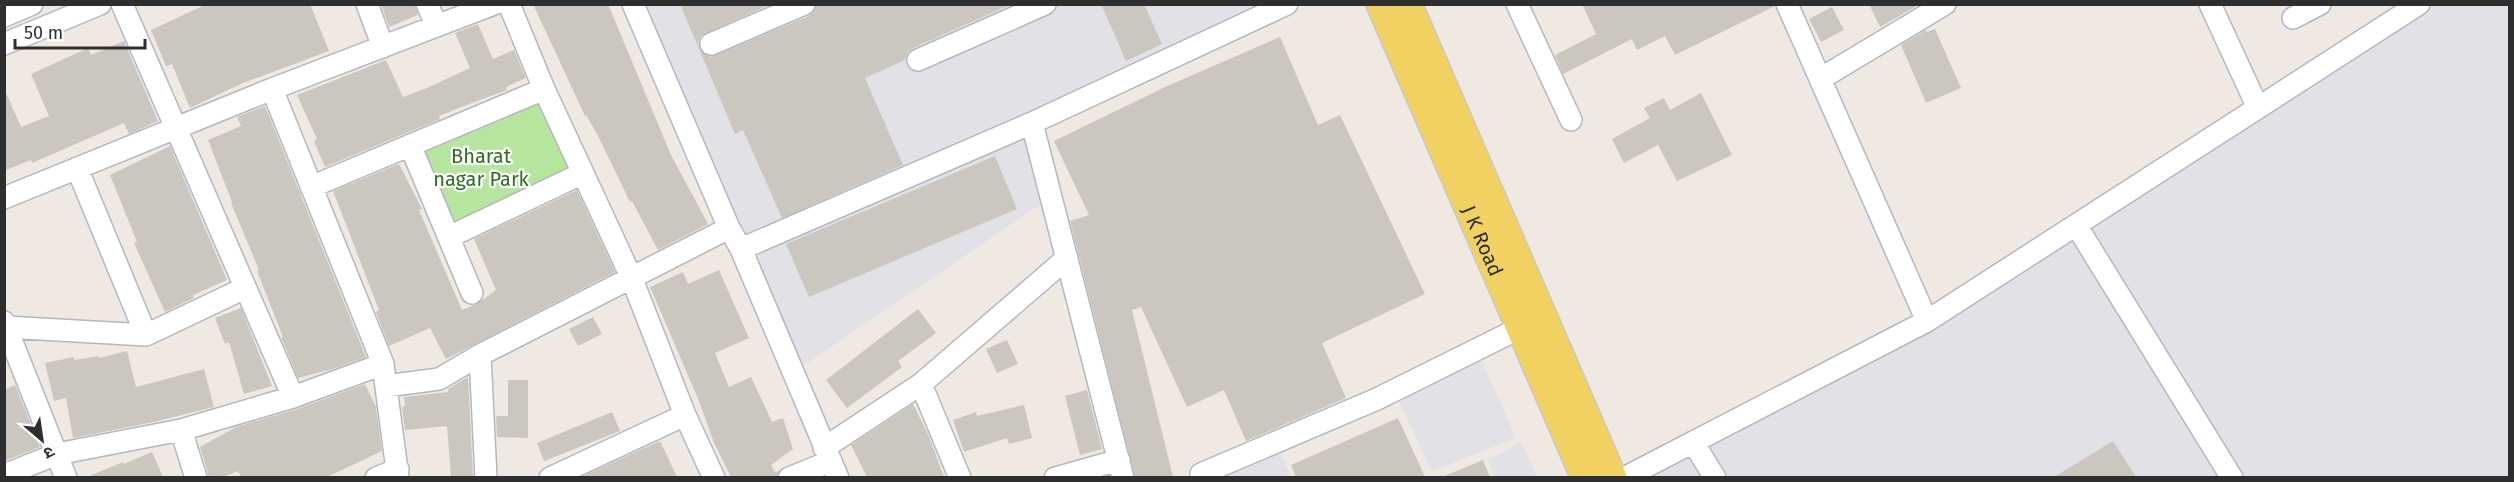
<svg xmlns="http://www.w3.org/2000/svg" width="2514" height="482" font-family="'Fira Sans','Noto Sans Devanagari',sans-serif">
<rect width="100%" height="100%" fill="#efe9e1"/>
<path fill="#e3e1e8" d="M633,5H1285L1032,123L1051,197L793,373Z
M2419,5H2509V477L1646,478L1868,352Z
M1480,356L1516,438L1432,471L1397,397Z
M1521,442L1537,477H1495L1488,460Z
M1281,453L1291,477H1226Z"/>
<path fill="#b6e59e" d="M541,97L575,170L453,228L419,149Z"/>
<path fill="#cbc7bf" d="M207,4H310L329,51L243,83L190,108L172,64L166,66L151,30Z
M381,4H415L418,15L389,27Z
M533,4H608L671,155L708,224L658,250L632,201L630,202L598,136L586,115L585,116Z
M680,4H771L701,36L698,42L700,50L710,57L809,16L814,11L817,4H1012L913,48L907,53L905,60L865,78L903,165L782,218L743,130L735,134Z
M1101,4H1144L1162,44L1126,61Z
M1582,4H1775V6L1675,55L1665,36L1637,50L1632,39L1563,74L1555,55L1596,34Z
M1869,4H1914L1915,7L1880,27Z
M1832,7L1844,30L1821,42L1809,19Z
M478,24L493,59L514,50L526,78L506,87L507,90L464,106L439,116L440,119L325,167L314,141L317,139L297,95L386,60L403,97L427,88L470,68L455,33Z
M1935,29L1961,88L1926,103L1901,45L1926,30L1927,32Z
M1280,37L1318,125L1340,115L1425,294L1322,343L1346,398L1246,441L1224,390L1187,407L1141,307L1132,310L1173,477H1135L1070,221L1089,215L1054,141L1165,87Z
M124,41L158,121L129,134L124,123L32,163L31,160L4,171V88L21,127L49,116L31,74L88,48L91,55Z
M1701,93L1732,155L1677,181L1658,145L1624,163L1612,139L1650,118L1644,108L1664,98L1670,110Z
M265,106L366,357L333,369L298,378L281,337H283L257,271L259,270L231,203L232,202L208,140L241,126L237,117Z
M170,146L227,280L193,295L194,298L165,312L134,243L137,242L110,175Z
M995,156L1017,209L809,297L786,244Z
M399,164L422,209L419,210L462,310L477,304L496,290L474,239L577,190L615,272L446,359L430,328L389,346L376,312L379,310L333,191Z
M719,270L749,338L715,353L729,387L751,377L772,422L783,418L793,449L771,465L775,472L779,471L776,477H731L714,443L699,401L650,287L683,272L688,284Z
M241,308L272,386L244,394L229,342L225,344L215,318Z
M918,309L936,333L898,361L902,367L847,408L826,380Z
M593,317L602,334L578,346L569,329Z
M1007,340L1018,364L997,373L986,349Z
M127,351L136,387L204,369L214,407L154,422L73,438L66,398L54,401L45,363L74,357V360L99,356V358Z
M468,377L473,477H451L447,426L405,430L402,407L405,406L404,397L448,392V389Z
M508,380H528V438L497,437L496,416H508Z
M365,384L376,407L382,451L327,477H241L238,471L223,477H209L200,447L236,427L297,409Z
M15,385L40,447L4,461V390Z
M1087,390L1102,449L1080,455L1065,396Z
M913,404L928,434L944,477H867L851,445Z
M1024,405L1032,438L1009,444L1007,438L964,452L953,420L976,412L977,416Z
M612,412L620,431L544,461L537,443Z
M1398,418L1425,477H1296L1291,465Z
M660,441L677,477H581Z
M2113,441L2136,477H2054L2095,452Z
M152,452L163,477H87L123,462L124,464Z
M1483,460L1490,477H1442Z"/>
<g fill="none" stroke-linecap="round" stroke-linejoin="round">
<defs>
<path id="minor" d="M122,4L293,397
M367,4L383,47
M427,4L437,26
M509,4L544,89L632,279L685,415L714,478
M633,4L729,228L741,249L838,478
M1517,4L1571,120
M1787,4L1927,321
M2210,4L2258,108
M4,16L32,4
M2293,18L2320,4
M4,44L100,4
M711,44L804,4
M918,60L1045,4
M1820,79L1945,4
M272,89L383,364L398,478
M1032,123L1123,478
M410,145L472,293
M77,168L146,335
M311,187L544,89
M4,198L272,89L494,4
M2076,225L2232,478
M449,237L583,173
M741,249L1032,123L1287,4
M4,322L66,478
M6,327L146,335L245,288
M480,355L486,478
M921,384L960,478
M386,386L439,379L480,355L729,228
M181,430L196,478
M1693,442L1715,478
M824,448L921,384L1067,258
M1201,474L1377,399L1520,328
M4,475L57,454L181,430L293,397L383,364
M376,478L398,469
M550,478L685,415
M789,478L831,461
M1055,478L1119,460
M1624,478L1927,321L2419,4"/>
<g id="major">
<path id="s1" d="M1380,4L1585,478"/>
<path d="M1408,4L1613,478"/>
</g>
</defs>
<use href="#minor" stroke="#b4b7c1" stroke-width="24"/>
<use href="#major" stroke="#c9c9c9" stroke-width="30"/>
<use href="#minor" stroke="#fff" stroke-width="21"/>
<use href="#major" stroke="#f2d163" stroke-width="27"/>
</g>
<g text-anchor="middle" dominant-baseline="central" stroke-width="4.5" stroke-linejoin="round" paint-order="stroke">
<g font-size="20" fill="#2c6e1b" stroke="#fff">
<text x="481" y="156">Bharat<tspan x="481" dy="23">nagar Park</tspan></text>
</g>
<g font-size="20" fill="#2e2e2e" stroke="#fff">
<text stroke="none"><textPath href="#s1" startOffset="258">J K Road</textPath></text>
</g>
</g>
<rect width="2514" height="482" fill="none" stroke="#2e2e2e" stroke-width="12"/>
<g transform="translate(42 440) rotate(151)" stroke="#ffffff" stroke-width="4.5" paint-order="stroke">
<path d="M0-4.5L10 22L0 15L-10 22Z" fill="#2e2e2e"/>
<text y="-9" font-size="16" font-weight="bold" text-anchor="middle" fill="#2e2e2e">उ</text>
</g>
<path d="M15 39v9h130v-9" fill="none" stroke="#2e2e2e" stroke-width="3"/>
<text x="24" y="39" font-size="18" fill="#2e2e2e" stroke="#ffffff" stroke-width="4.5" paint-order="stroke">50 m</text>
</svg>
